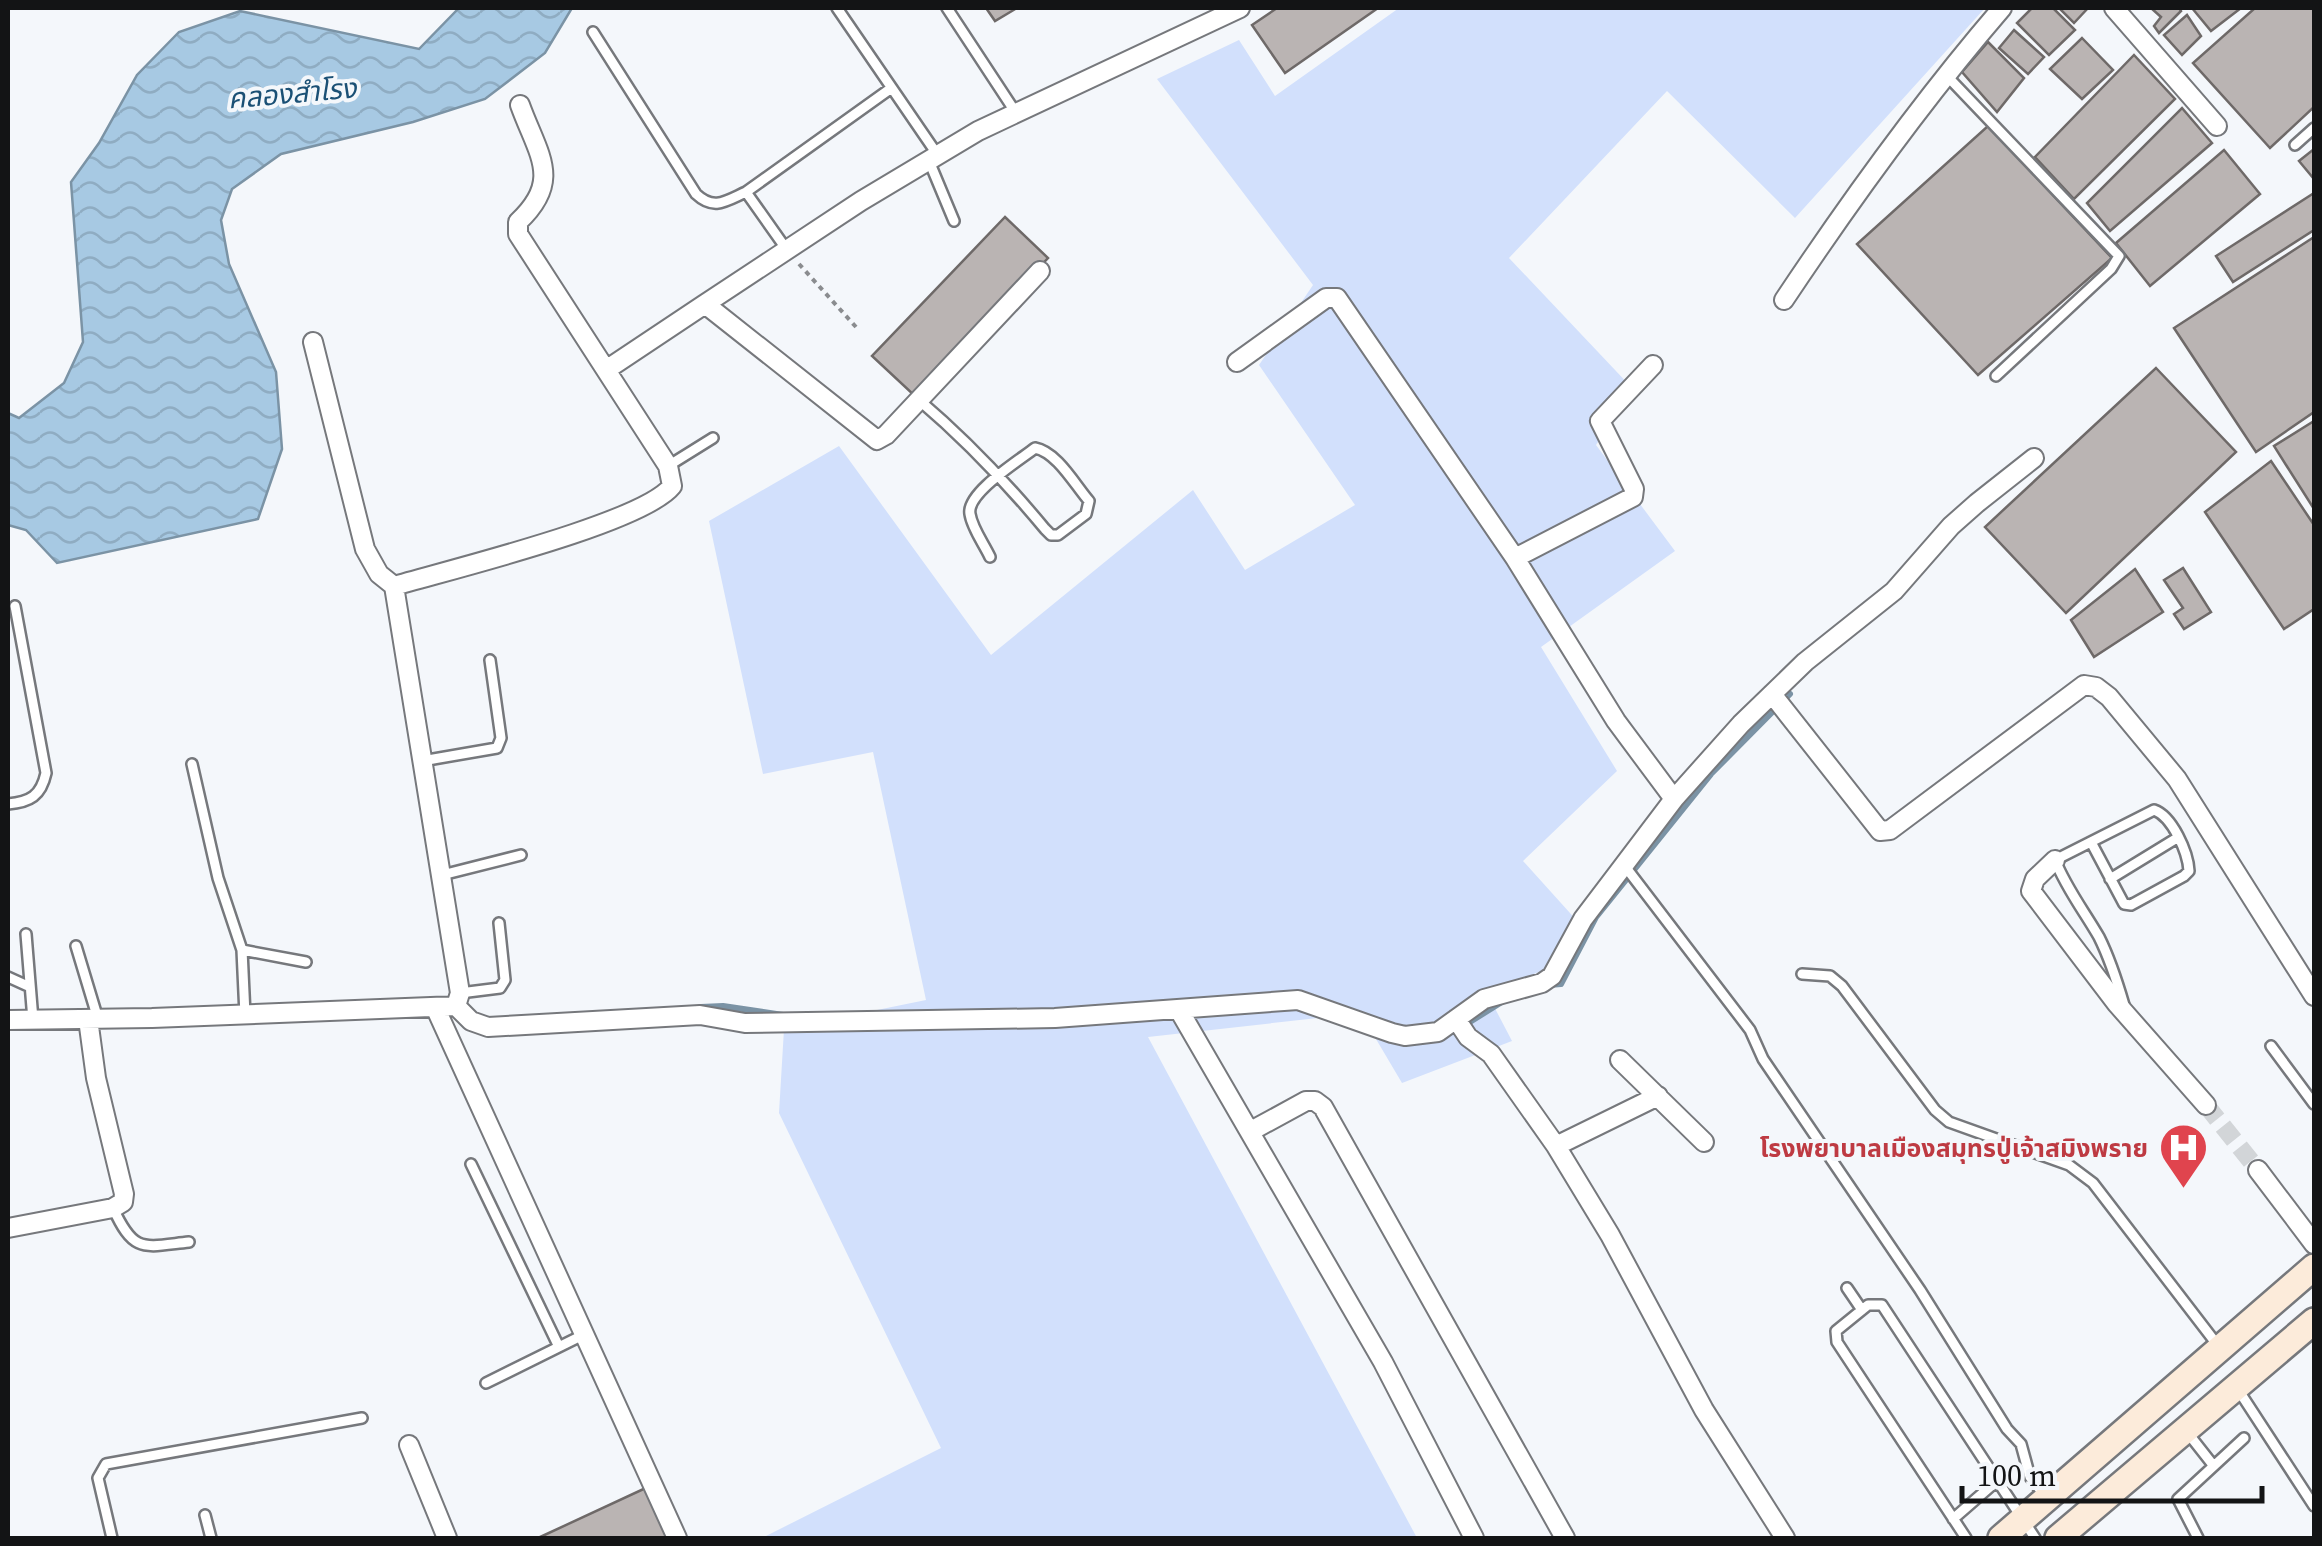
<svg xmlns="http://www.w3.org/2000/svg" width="2322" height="1546" font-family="'Source Serif 4','Noto Sans Thai',serif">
<defs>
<pattern id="water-waves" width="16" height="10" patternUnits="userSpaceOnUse" patternTransform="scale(2.5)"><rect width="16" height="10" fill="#a7c9e3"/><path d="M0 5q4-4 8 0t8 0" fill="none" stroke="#8facc2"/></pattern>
</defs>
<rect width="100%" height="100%" fill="#f4f7fb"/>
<path fill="#d2e0fc" d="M1399,8H1985L1795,218L1667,91L1509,258L1633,389L1596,445L1675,551L1541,647L1617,771L1523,861L1588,933L1545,969L1488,995L1512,1041L1402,1083L1373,1034L1327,1017L1148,1037L1417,1538H762L941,1448L779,1113L784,1029L926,1000L873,752L763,774L709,521L839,446L991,655L1193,490L1245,570L1355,505L1259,365L1313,285L1157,79L1239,40L1275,96Z"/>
<path fill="url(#water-waves)" stroke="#7b93a5" stroke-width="2.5" d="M459,8H572L545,53L485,99L413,122L281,154L232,189L221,220L229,264L276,372L282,449L258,519L57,563L26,530L8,525V413L19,418L64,383L83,342L71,182L99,143L137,75L179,32L240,11L419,49Z"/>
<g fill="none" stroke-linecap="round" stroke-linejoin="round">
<path stroke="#7b93a5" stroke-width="6" d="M1549,985L1561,984L1596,917L1711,774L1790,694
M701,1007L723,1006L783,1015
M1465,1025L1505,1000"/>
</g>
<path fill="#bab4b3" stroke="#6e6968" stroke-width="2.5" d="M986,8H1017L995,21Z
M1277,8H1378L1285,73L1252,25Z
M2032,8H2053L2075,30L2049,55L2017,23Z
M2059,8H2088L2074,23Z
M2151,8H2179L2181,11L2159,33L2154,26L2161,17Z
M2192,8H2241L2211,31Z
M2255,8H2314V107L2270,148L2193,63Z
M2187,15L2201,36L2182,55L2164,35Z
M2014,30L2044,57L2028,74L1999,48Z
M2082,38L2113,70L2082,99L2050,69Z
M1988,42L2024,78L1997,112L1962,72Z
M2134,55L2175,99L2074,199L2035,157Z
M2182,108L2212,143L2110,231L2087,203Z
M1988,126L2112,258L1978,375L1857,244Z
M2314,149V179L2299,161Z
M2224,150L2260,194L2150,286L2116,243Z
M2314,193V230L2233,282L2216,256Z
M1005,217L1048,258L916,397L872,356Z
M2314,237V412L2256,452L2174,328Z
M2156,368L2236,452L2066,613L1985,527Z
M2314,421V509L2274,446Z
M2271,461L2314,525V609L2284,629L2205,512Z
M2183,568L2211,612L2184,629L2174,614L2183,608L2164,580Z
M2135,569L2163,612L2094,657L2071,620Z
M650,1486L674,1538H538Z"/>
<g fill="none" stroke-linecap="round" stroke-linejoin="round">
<path stroke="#d2d5d8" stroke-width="18" stroke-dasharray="18 9" stroke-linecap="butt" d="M2206,1105L2258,1170"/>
<defs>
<path id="lane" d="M837,8L937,154
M947,8L1016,113
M593,32L696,194C714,211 726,201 746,192L787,250
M1947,76L2119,256L2111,269L1996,376
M2295,145L2314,128
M929,161L954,221
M746,192L890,89
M919,400C966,440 1006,482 1045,529L1051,535H1058L1086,514L1089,501C1075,485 1057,452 1035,448C1020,460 966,493 970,514C972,528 984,544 990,557
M668,466L713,438
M422,761L497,748L501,738L490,660
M192,764L218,878L242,950L245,1015
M8,804C30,802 41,796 46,773L15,606
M2091,842L2124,904L2131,905L2184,876L2189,871C2188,852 2172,816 2154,810L2055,860C2066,888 2084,911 2099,937C2110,959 2117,981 2124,1005
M1624,865L1750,1030L1763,1059L1920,1290L2007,1429L2021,1444L2030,1477L2045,1496
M442,875L521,855
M2110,879L2177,838
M26,934L33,1020
M76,946L98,1019
M242,950L306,962
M1802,974L1830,976L1842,986L1935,1110L1949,1122L2069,1165L2093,1183L2219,1347
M8,977L30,987
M460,993L500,988L505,980L499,923
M2271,1046L2314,1104
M471,1164L559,1347
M113,1208C134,1254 143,1247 189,1242
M1847,1288L1862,1310
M486,1383L583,1335
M2239,1391L2314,1506
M2187,1432L2213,1465
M205,1515L211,1538
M1953,1519L1999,1479
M112,1538L98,1478L106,1464L362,1418
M1966,1538L1837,1342L1836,1331L1868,1305H1882L2035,1538
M2198,1538L2178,1499L2244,1438"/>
<path id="street" d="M2114,8L2217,126
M1784,300C1852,198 1922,101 2002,8
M705,304L861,201L978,131L1240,8
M313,342L365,549L379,574L394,586
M1237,362L1326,298H1337L1515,558
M1653,365L1600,421L1634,489L1633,497L1515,558L1616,721L1674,799
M606,370L705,304L877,440L886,435L1040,271
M1772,694L1880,831L1890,830L2084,685L2096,687L2109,697L2177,779L2314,996
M2055,860L2035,879L2031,891L2117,1004L2206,1105
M456,1006L471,1021L488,1027L700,1015L745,1023L1055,1018L1298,1000L1392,1033L1405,1036L1438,1032L1484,999L1542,983L1552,976L1583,919L1624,865L1674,799L1741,724L1805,662L1894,591L1951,526L1977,503L2034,458
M435,1007L677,1538
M1179,1010L1383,1362L1474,1538
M1456,1019L1468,1037L1491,1054L1556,1146
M8,1020L152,1018L456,1006L460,993L394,586C448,570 643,523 672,486L668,466L518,234V222C563,180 538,155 520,105
M1620,1060L1704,1142
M1658,1096L1556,1146L1610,1235L1704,1410L1785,1538
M1251,1131L1306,1101H1315L1323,1107L1565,1538
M2258,1170L2314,1244
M8,1228L113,1208L123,1202L124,1194L96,1078L88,1019
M409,1445L447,1538"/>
<path id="secondary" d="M2001,1538L2314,1267
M2058,1538L2314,1321"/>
</defs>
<use href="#lane" stroke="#76787c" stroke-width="14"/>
<use href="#street" stroke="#76787c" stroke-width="22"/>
<use href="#secondary" stroke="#76787c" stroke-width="30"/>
<path stroke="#8a8c8f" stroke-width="4" stroke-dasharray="5 5" stroke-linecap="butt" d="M799,264L856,327"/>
<use href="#lane" stroke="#fff" stroke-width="9"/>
<use href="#street" stroke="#fff" stroke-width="18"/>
<use href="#secondary" stroke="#fcebda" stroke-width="25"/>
</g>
<defs>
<symbol id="hospital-pin" viewBox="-11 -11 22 30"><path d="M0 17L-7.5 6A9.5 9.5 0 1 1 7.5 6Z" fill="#e0444e" stroke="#f4f7fb"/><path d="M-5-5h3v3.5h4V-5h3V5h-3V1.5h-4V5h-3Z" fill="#fff"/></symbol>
</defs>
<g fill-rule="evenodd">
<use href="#hospital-pin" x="2156" y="1120" width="55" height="75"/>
</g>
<g text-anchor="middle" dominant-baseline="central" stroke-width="8" stroke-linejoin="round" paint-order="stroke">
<g font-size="25" font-weight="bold" fill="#be3a42" stroke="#f4f7fb" text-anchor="end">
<text x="2148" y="1148">โรงพยาบาลเมืองสมุทรปู่เจ้าสมิงพราย</text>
</g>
<g font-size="28" font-style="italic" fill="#1b5075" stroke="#f4f7fb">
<text transform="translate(292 93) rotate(-5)">คลองสำโรง</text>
</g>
</g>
<rect width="2322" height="1546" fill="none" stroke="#131415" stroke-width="20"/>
<path d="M1962 1486v15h300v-15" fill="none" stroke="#131415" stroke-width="5"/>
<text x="1977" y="1486" font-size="30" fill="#131415" stroke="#f4f7fb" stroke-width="8" paint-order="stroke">100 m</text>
</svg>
